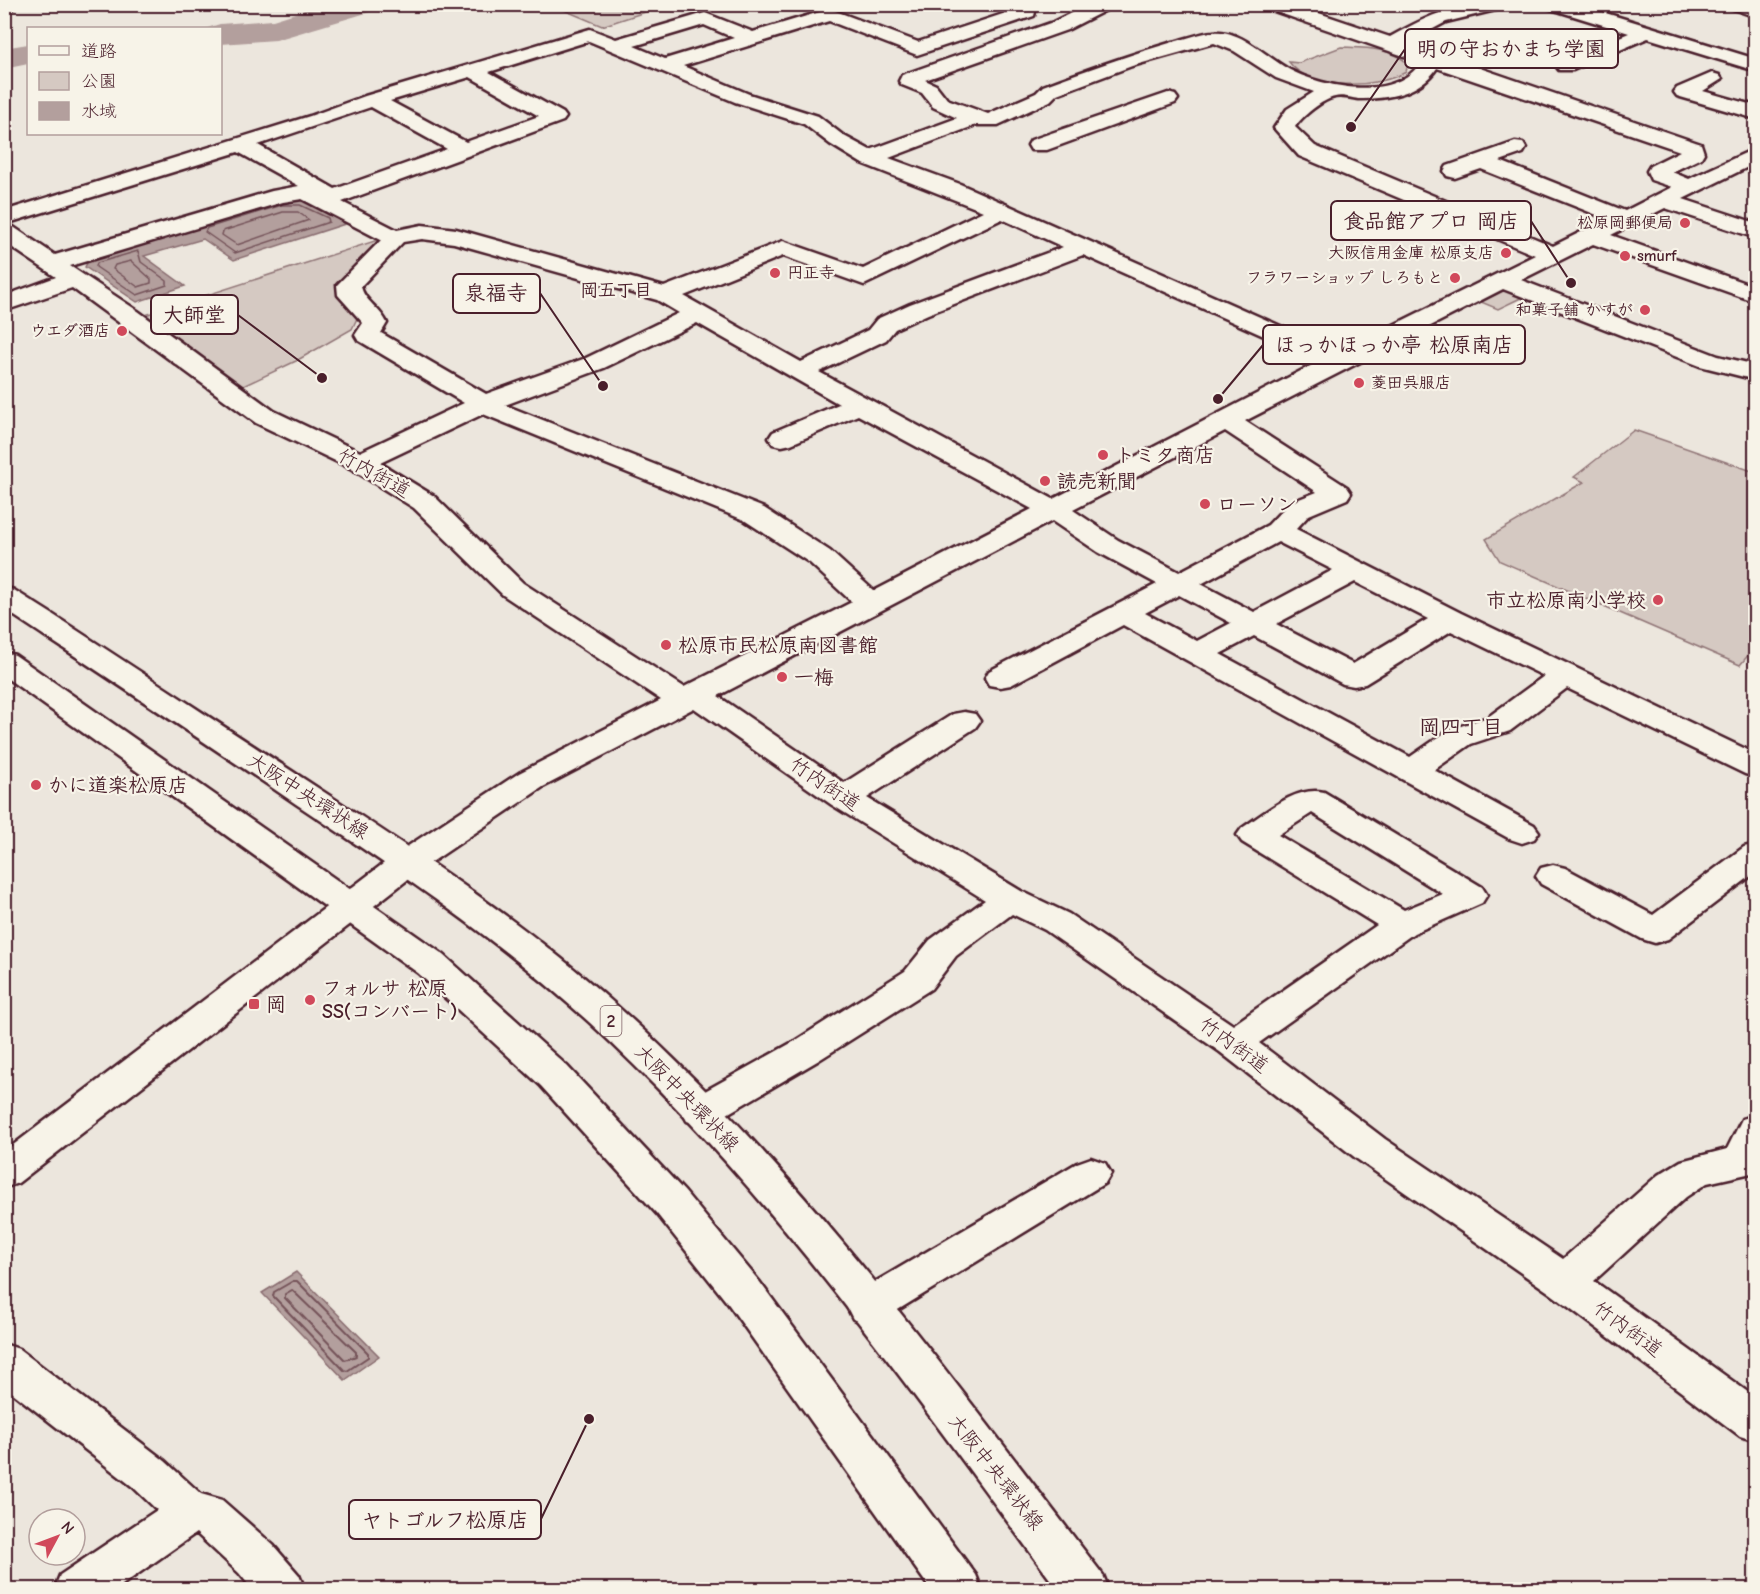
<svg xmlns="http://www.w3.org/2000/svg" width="1760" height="1594" font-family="'Comic Neue','Klee One',sans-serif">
<rect width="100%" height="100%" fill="#ece6dd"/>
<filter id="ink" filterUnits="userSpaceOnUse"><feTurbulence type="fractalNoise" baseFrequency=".0167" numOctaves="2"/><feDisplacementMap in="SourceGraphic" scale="12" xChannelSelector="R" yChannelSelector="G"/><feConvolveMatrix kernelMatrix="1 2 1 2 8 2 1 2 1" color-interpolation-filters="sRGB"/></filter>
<g filter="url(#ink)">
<path fill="#d5c9c2" stroke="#907476" stroke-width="1.5" d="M552,5H667L602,26Z
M1341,47C1363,48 1392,47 1408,64L1406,72C1378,88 1310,92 1289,62L1299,63Z
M384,238L355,270L360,312L352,329L296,361L239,388L142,316Z
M1503,291H1518L1527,295L1498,309L1481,302Z
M1634,430L1755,472V647L1740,665L1500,561L1486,539L1584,482L1574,477Z"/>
<path fill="#b39f9d" stroke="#896c6f" stroke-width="1.5" d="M300,198L351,222L234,260L203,239L144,256L185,286L137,302L85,267L89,259L281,199Z
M296,1272L379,1356L345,1380L262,1293Z"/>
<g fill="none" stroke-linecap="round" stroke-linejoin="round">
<path stroke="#745259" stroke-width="1.5" d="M282,205H300L328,218L329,222L235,253L205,232L207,228Z
M283,212H298L309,220L237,245L222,235L223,231Z
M138,251L141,262L167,281V285L137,295L96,267L97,263Z
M131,261L151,279V283L138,287L113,269L115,265Z"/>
<path stroke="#745259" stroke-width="2" d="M293,1281H297L368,1353V1357L347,1371L344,1370L273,1296L274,1292Z
M292,1290L356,1352V1356L345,1360L285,1298V1294Z"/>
<path fill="#b39f9d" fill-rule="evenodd" d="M324,4H377L373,11L276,40L220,44V28H207L220,24L273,20Z
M28,44V64L4,69V48Z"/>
<defs>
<path id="minor" d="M4,4H13L14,7L4,13Z
M1019,4H1037L1034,16L917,55L829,21L683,66L749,94L818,116L844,136L870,150L957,118L933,107L922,93L902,85L899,81L902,75L1053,22L1089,4H1118L1067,30L925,80L936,85L947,99L988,114L1036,93L1043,86C1086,70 1129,55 1173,42C1186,39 1200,33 1213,32C1241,29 1267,58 1290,70C1325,88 1395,102 1421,62L1265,8L1263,4H1292L1390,37C1435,12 1454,4 1506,4L1504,8L1446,22L1407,43L1701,144L1704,153L1701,158L1672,172L1689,179L1756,148V163L1683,199L1756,223V238L1665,208L1611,235L1756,287V302L1593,244L1521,280L1718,356L1756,365V380L1700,366L1503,289L1245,421L1347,487L1351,493L1347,499L1309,515L1296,529L1461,613L1756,754V777L1745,774L1567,688L1510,731L1471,744L1434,770L1534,825L1539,832L1534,839L1522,843L1510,839L1123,625L1011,685L1000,687L989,685L985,678L989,671L1157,584L1098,552L1052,521L718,696L844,783L953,714L964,712L975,714L980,721L975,728L867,798L1021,891L1069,914L1233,1025L1377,925L1242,842L1237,835L1242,828C1265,813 1296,785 1324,792L1482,887L1487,895L1482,903L1414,933L1259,1043L1385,1139L1563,1259L1658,1175L1681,1161L1727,1149L1742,1119L1756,1115V1172L1707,1183L1686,1197L1594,1281L1756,1398V1441L1740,1436L1550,1293L1357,1159L1220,1052L1045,930L1012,914L956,956L931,989L819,1060L715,1121L701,1125L687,1121L682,1111L687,1101L793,1042L905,971L930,940L985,900L832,805L694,708L543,787L420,870L18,1183L4,1188V1152L396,854L519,773L661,700L503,595L414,508L350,468L256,423L72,288L4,311V296L56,277L4,242V211L310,116L365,96L590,29L616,39L705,13L753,32L830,9L918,42L1018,9ZM704,25L734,38L665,59L634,46ZM589,41L735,102L804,124L830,144L861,163L983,211L863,269L783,241L664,287L456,229L422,225L397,230L342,202L563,121L566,117L563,113L489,72ZM1214,43L1234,51L1276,78L1314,92L1287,109L1274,128L1299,156L1535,255L1339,352L960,184L889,158L976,125H998L1050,101L1057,94L1132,66ZM1437,68L1680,151L1650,166L1647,171L1651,180L1672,187L1625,211L1500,161L1523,153L1526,148L1523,143L1515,142L1447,166L1444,171L1447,176L1455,178L1481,169L1607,219L1553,246L1315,146L1295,127C1301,117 1323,99 1335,97C1341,95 1352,98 1358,99C1388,99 1419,94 1437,68ZM470,77L539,116L466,142L390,101ZM371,107L447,149L335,189L258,145ZM238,152L299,186L272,191L55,255L12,226L5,224ZM302,199L381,240L337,285L338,295L363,323L355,335L358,340L464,403L360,452L274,411L138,311L70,266L283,202ZM1002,219L1063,247L910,304L877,319L868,330L801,362L684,296L783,256L864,285ZM422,239L454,243L657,300L679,313L586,358L486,394L381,333L387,323C381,309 363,300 361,286L403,242ZM1083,255L1320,361L1053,499L819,372L886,340L895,329L928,314ZM697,323L839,404L773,432L769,438L773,444L782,446L791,444L858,415L1032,509L874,591L830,551L764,508L505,405L604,368ZM483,414L744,520L810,563L852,602L684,687L523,583L434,496L380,463ZM1225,431L1317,492L1289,503L1268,525L1179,572L1118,540L1073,510ZM1278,542L1333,570L1254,612L1201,584ZM1355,582L1428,619L1353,664L1276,624ZM1179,595L1231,623L1197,641L1145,613ZM1451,631L1544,676L1488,717L1449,730L1410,757L1220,654L1254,636L1343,684L1354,686L1365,684ZM1312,813L1443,894L1404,910L1278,835Z
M1546,4H1576L1756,59V71L1648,38L1573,70H1559L1556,66L1559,62L1629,33L1548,8Z
M1728,4H1756V17L1730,8Z
M1712,73L1719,75L1722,79L1703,91L1756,106V119L1677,96L1674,92L1677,88Z
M1168,93L1175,95L1178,99L1175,103L1047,150H1031L1028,145L1031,140Z
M1756,844V872L1668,939L1655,943L1642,939L1541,884L1536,876L1541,868L1553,865L1565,868L1653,915L1744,847Z
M1091,1158L1105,1163L1111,1173L1105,1183L883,1319L868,1324L853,1319L847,1307L853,1295L1077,1163Z
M4,1344L19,1349L165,1461L201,1494L222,1500L273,1545L299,1575L305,1590H253L239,1573L196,1533L115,1590H54L60,1575L157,1510L133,1487L4,1386Z"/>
<path id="major" d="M4,587L14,590L52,614C143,673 233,733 324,792C425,858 526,924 616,1005C803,1172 950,1377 1103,1575L1109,1590H1058C912,1393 770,1188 589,1022C499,940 397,871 296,804C199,738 102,674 4,609Z
M4,652L15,655L444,955L567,1066L685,1192L759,1281L976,1575L982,1590H931L729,1305L657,1214L541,1086L418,973L4,676Z"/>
</defs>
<use href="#minor" stroke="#4a1f2b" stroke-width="5"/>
<use href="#major" stroke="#4a1f2b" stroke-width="5"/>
<use href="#minor" fill="#f7f3e8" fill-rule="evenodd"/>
<use href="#major" fill="#f7f3e8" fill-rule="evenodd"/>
</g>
</g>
<g fill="#d1495b" stroke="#f7f3e8" stroke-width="2">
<circle cx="1685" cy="223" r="6"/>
<circle cx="1506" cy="253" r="6"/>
<circle cx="1625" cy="256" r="6"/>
<circle cx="775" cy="273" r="6"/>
<circle cx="1455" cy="278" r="6"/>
<circle cx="1645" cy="310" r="6"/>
<circle cx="122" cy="331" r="6"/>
<circle cx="1359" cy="383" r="6"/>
<circle cx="1103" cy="455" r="6"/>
<circle cx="1045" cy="481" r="6"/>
<circle cx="1205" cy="504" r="6"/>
<circle cx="1658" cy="600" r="6"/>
<circle cx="666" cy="645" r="6"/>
<circle cx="782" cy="677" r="6"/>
<circle cx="36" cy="785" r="6"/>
<circle cx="310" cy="1000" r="6"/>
<rect x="248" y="998" width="12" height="12" rx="3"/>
</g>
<g text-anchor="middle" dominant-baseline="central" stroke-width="4.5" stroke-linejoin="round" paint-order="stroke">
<g font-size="16" font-weight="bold" fill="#4a1f2b" stroke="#f7f3e8" text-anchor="end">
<text x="1673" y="223">松原岡郵便局</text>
<text x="1494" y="253">大阪信用金庫 松原支店</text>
<text x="1637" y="256" text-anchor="start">smurf</text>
<text x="787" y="273" text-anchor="start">円正寺</text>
<text x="1443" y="278">フラワーショップ しろもと</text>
<text x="1633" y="310">和菓子舗 かすが</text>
<text x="110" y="331">ウエダ酒店</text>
<text x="1371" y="383" text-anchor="start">菱田呉服店</text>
</g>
<g font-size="18" font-weight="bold" fill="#4a1f2b" stroke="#f7f3e8">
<text x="616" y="290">岡五丁目</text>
</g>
<rect fill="#f7f3e8" stroke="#7e5f64" stroke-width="1.5" x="600.5" y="1006" width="21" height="30" rx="4.5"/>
<g font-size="18" font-weight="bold" fill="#4a1f2b">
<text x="611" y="1021">2</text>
</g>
<g font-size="20" font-weight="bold" fill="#4a1f2b" stroke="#f7f3e8" text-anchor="start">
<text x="1115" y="455">トミタ商店</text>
<text x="1057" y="481">読売新聞</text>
<text x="1217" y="504">ローソン</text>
<text x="1646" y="600" text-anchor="end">市立松原南小学校</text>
<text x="678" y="645">松原市民松原南図書館</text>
<text x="794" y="677">一梅</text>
<text x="48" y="785">かに道楽松原店</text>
<text x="322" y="988">フォルサ 松原<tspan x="322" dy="23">SS(コンバート)</tspan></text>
<text x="266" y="1004">岡</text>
</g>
<g font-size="20" fill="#4a1f2b" stroke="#f7f3e8">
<text transform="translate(374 473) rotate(29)">竹内街道</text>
<text transform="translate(825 784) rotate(34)">竹内街道</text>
<text transform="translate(308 796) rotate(33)">大阪中央環状線</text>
<text transform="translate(1234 1045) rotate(36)">竹内街道</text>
<text transform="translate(687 1098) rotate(46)">大阪中央環状線</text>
<text transform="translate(1628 1329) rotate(36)">竹内街道</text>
<text transform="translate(996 1472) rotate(52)">大阪中央環状線</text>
</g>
<g font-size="21" font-weight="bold" fill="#4a1f2b" stroke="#f7f3e8">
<text x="1461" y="727">岡四丁目</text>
</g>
</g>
<path fill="none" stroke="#4a1f2b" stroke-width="2" d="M1351 127L1405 49M1571 283L1531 221M603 386L540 293M322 378L238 315M1218 399L1263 345M589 1419L541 1519"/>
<g fill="#4a1f2b" stroke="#f7f3e8" stroke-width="2">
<circle cx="1351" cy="127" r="6"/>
<circle cx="1571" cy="283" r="6"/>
<circle cx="603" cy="386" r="6"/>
<circle cx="322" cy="378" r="6"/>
<circle cx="1218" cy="399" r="6"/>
<circle cx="589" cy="1419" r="6"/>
</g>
<g fill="#f7f3e8" stroke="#4a1f2b" stroke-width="2">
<rect x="1405" y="29" width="213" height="39" rx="6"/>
<rect x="1331" y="201" width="200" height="39" rx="6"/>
<rect x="453" y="274" width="87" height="39" rx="6"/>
<rect x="151" y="295" width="87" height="39" rx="6"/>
<rect x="1263" y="325" width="262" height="39" rx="6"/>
<rect x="349" y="1500" width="192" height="39" rx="6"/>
</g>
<g font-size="21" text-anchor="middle" font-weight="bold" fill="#4a1f2b">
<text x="1511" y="56">明の守おかまち学園</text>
<text x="1431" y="228">食品館アプロ 岡店</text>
<text x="496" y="300">泉福寺</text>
<text x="194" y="322">大師堂</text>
<text x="1394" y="352">ほっかほっか亭 松原南店</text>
<text x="445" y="1527">ヤトゴルフ松原店</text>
</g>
<rect width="1760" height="1594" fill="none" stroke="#f7f3e8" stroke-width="24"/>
<rect x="12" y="12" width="1736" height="1570" fill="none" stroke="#4a1f2b" stroke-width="2" filter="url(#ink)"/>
<rect x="27" y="27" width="195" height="108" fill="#f7f3e8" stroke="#b29e9c" stroke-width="1.5"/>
<rect x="39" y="46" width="30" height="9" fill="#f7f3e8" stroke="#b29e9c" stroke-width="1.5"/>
<text x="81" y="57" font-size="18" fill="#4a1f2b">道路</text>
<rect x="39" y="72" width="30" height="18" fill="#d5c9c2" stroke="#b29e9c" stroke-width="1.5"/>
<text x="81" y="87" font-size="18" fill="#4a1f2b">公園</text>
<rect x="39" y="102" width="30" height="18" fill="#b39f9d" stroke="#b29e9c" stroke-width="1.5"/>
<text x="81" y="117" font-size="18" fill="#4a1f2b">水域</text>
<g transform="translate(57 1537) rotate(49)"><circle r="28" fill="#f7f3e8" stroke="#b29e9c" stroke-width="1.5"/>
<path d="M0-4.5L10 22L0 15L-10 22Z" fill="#d1495b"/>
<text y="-9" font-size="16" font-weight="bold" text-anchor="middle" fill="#4a1f2b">N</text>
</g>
</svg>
